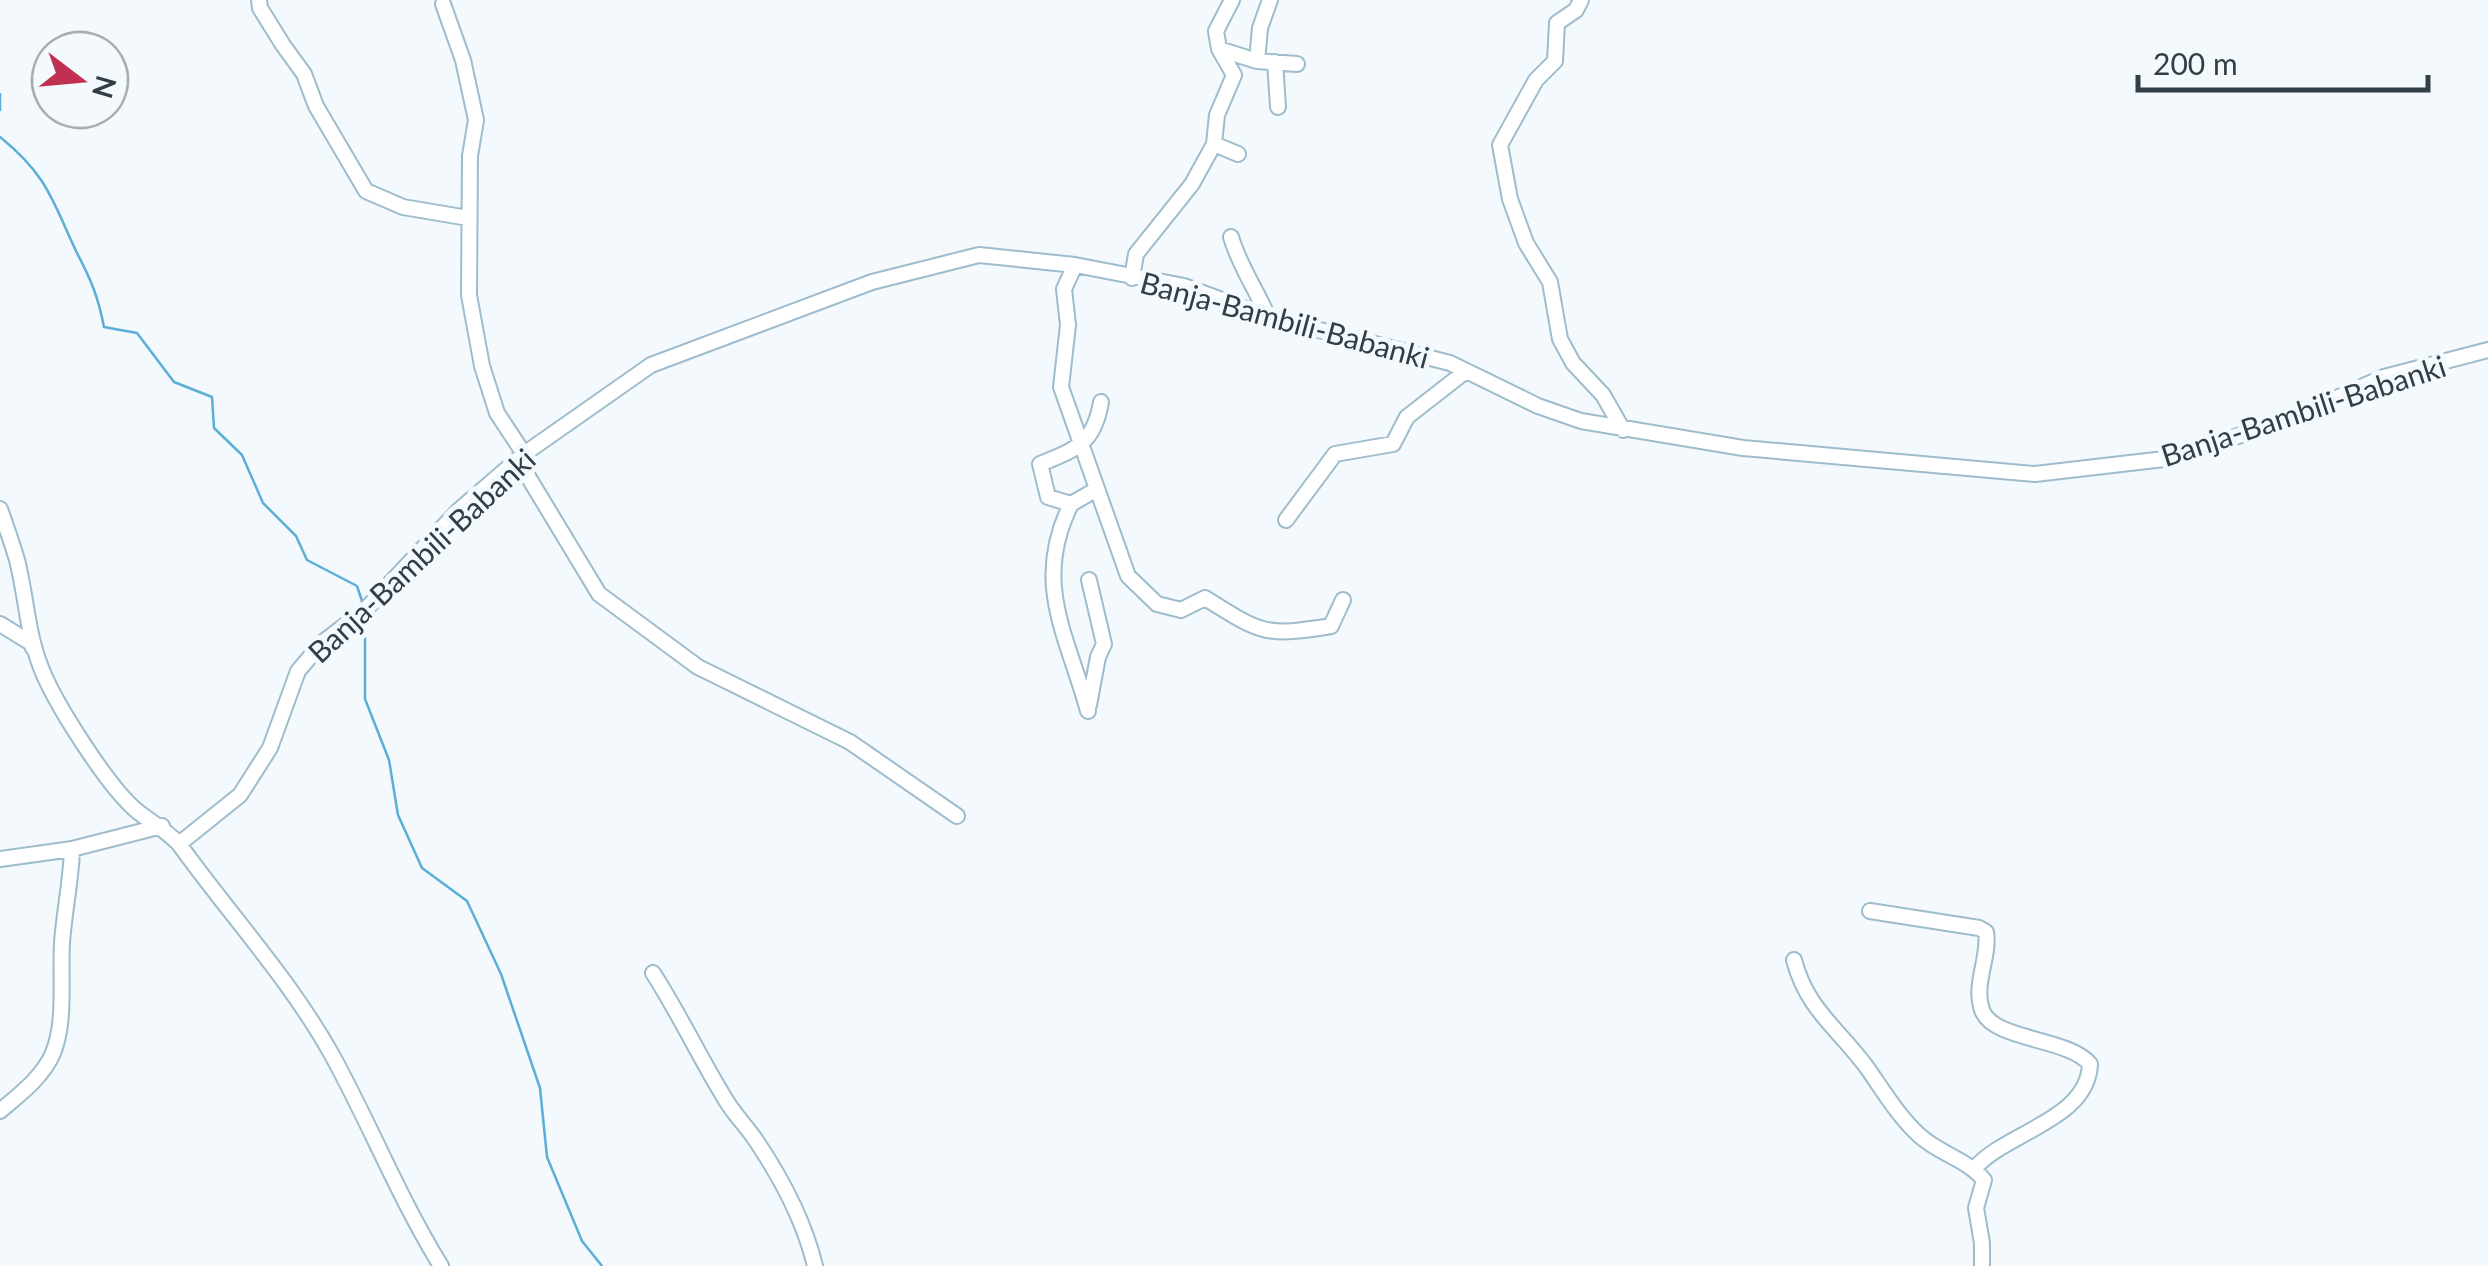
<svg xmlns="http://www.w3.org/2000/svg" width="2488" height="1266" font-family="Lato,sans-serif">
<rect width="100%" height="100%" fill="#f3f9fd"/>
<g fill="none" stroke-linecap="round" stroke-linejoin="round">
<path stroke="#5bafd6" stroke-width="2.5" d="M0,94V110
M0,137C48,176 52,200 77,253C91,280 98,296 104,327L137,333L174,382L212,397L214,428L242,455L263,503L296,536L307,560L357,586L363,604
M365,617V699L389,760L398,815L422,868L467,901L501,974L540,1088L547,1157L582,1241L602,1266"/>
<defs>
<path id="minor" d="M259,0L260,8L283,45L304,74L316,106L366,191L403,207L468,218
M1581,0L1576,10L1557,23L1555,61L1536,80L1500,145L1510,199L1526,243L1550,282L1560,339L1573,363L1603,395L1623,430
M443,4L463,60L476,120L470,156L469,295L482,366L497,413L524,454
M1219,49L1216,31L1232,0
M1257,61L1260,28L1270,0
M1275,62L1278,107
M1214,144L1217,115L1234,75L1219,49L1257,61L1297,64
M1231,237C1239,265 1256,289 1268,317
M1075,265L1064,289L1068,325L1061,387L1128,576L1157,604L1181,610L1205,598C1261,633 1264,637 1331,626L1343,600
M1132,278L1136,254L1192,184L1214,144L1238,154
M518,460L599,594L698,667L850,742L957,816
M1097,489L1071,504L1048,497L1040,464C1076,449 1094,444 1101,402
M1071,504C1032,583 1067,634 1088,711
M0,509C6,526 12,543 17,560C26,595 27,631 40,665C53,701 108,787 137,811C152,823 166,830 179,844
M1286,520L1335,454L1393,444L1407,417L1466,371
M1089,580L1104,644L1098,657L1089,705
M0,624L31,643L33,648
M0,859L72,849L162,826
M1870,911L1979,928L1986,932C1990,957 1973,984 1982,1010C1993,1041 2067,1037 2090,1064C2088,1120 2006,1132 1975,1168
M1794,960C1807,1010 1839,1029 1868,1069C1884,1092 1899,1117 1920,1136C1940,1154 1968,1160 1984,1180L1976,1208L1982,1243V1266
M653,973C680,1015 701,1060 727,1102C735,1115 747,1127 755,1139C782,1179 804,1220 815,1266
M0,1111C19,1095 43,1077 53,1053C66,1021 60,978 62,943C64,912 71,882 72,849
M441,1266C399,1198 370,1124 332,1055C289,978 230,915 179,844L240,795L270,748L298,671L322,643L365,610L459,510L524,454L651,365L872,282L979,255L1075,265L1184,286L1268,317L1450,363L1538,406L1581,421L1743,448L2035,474L2173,458L2294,417L2384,377L2488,350"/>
</defs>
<use href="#minor" stroke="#9ebccc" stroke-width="18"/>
<use href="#minor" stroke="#fff" stroke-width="14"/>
</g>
<g text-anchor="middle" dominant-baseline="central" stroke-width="10" stroke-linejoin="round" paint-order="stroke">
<g font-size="30" fill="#323e45" stroke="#f3f9fd">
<text transform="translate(1285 319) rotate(15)">Banja-Bambili-Babanki</text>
<text transform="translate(2303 410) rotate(-18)">Banja-Bambili-Babanki</text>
<text transform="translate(421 555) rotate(-43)">Banja-Bambili-Babanki</text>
</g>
</g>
<g transform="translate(80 80) rotate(106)"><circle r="48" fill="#f3f9fd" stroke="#a6aeb3" stroke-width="2.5"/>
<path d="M0-8L18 38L0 25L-18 38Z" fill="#c03051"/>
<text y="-15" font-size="28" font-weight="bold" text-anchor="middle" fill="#323e45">N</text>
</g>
<path d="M2138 75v15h290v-15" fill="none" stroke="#323e45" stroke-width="5"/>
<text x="2153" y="75" font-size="30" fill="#323e45" stroke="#f3f9fd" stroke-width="8" paint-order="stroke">200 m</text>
</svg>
